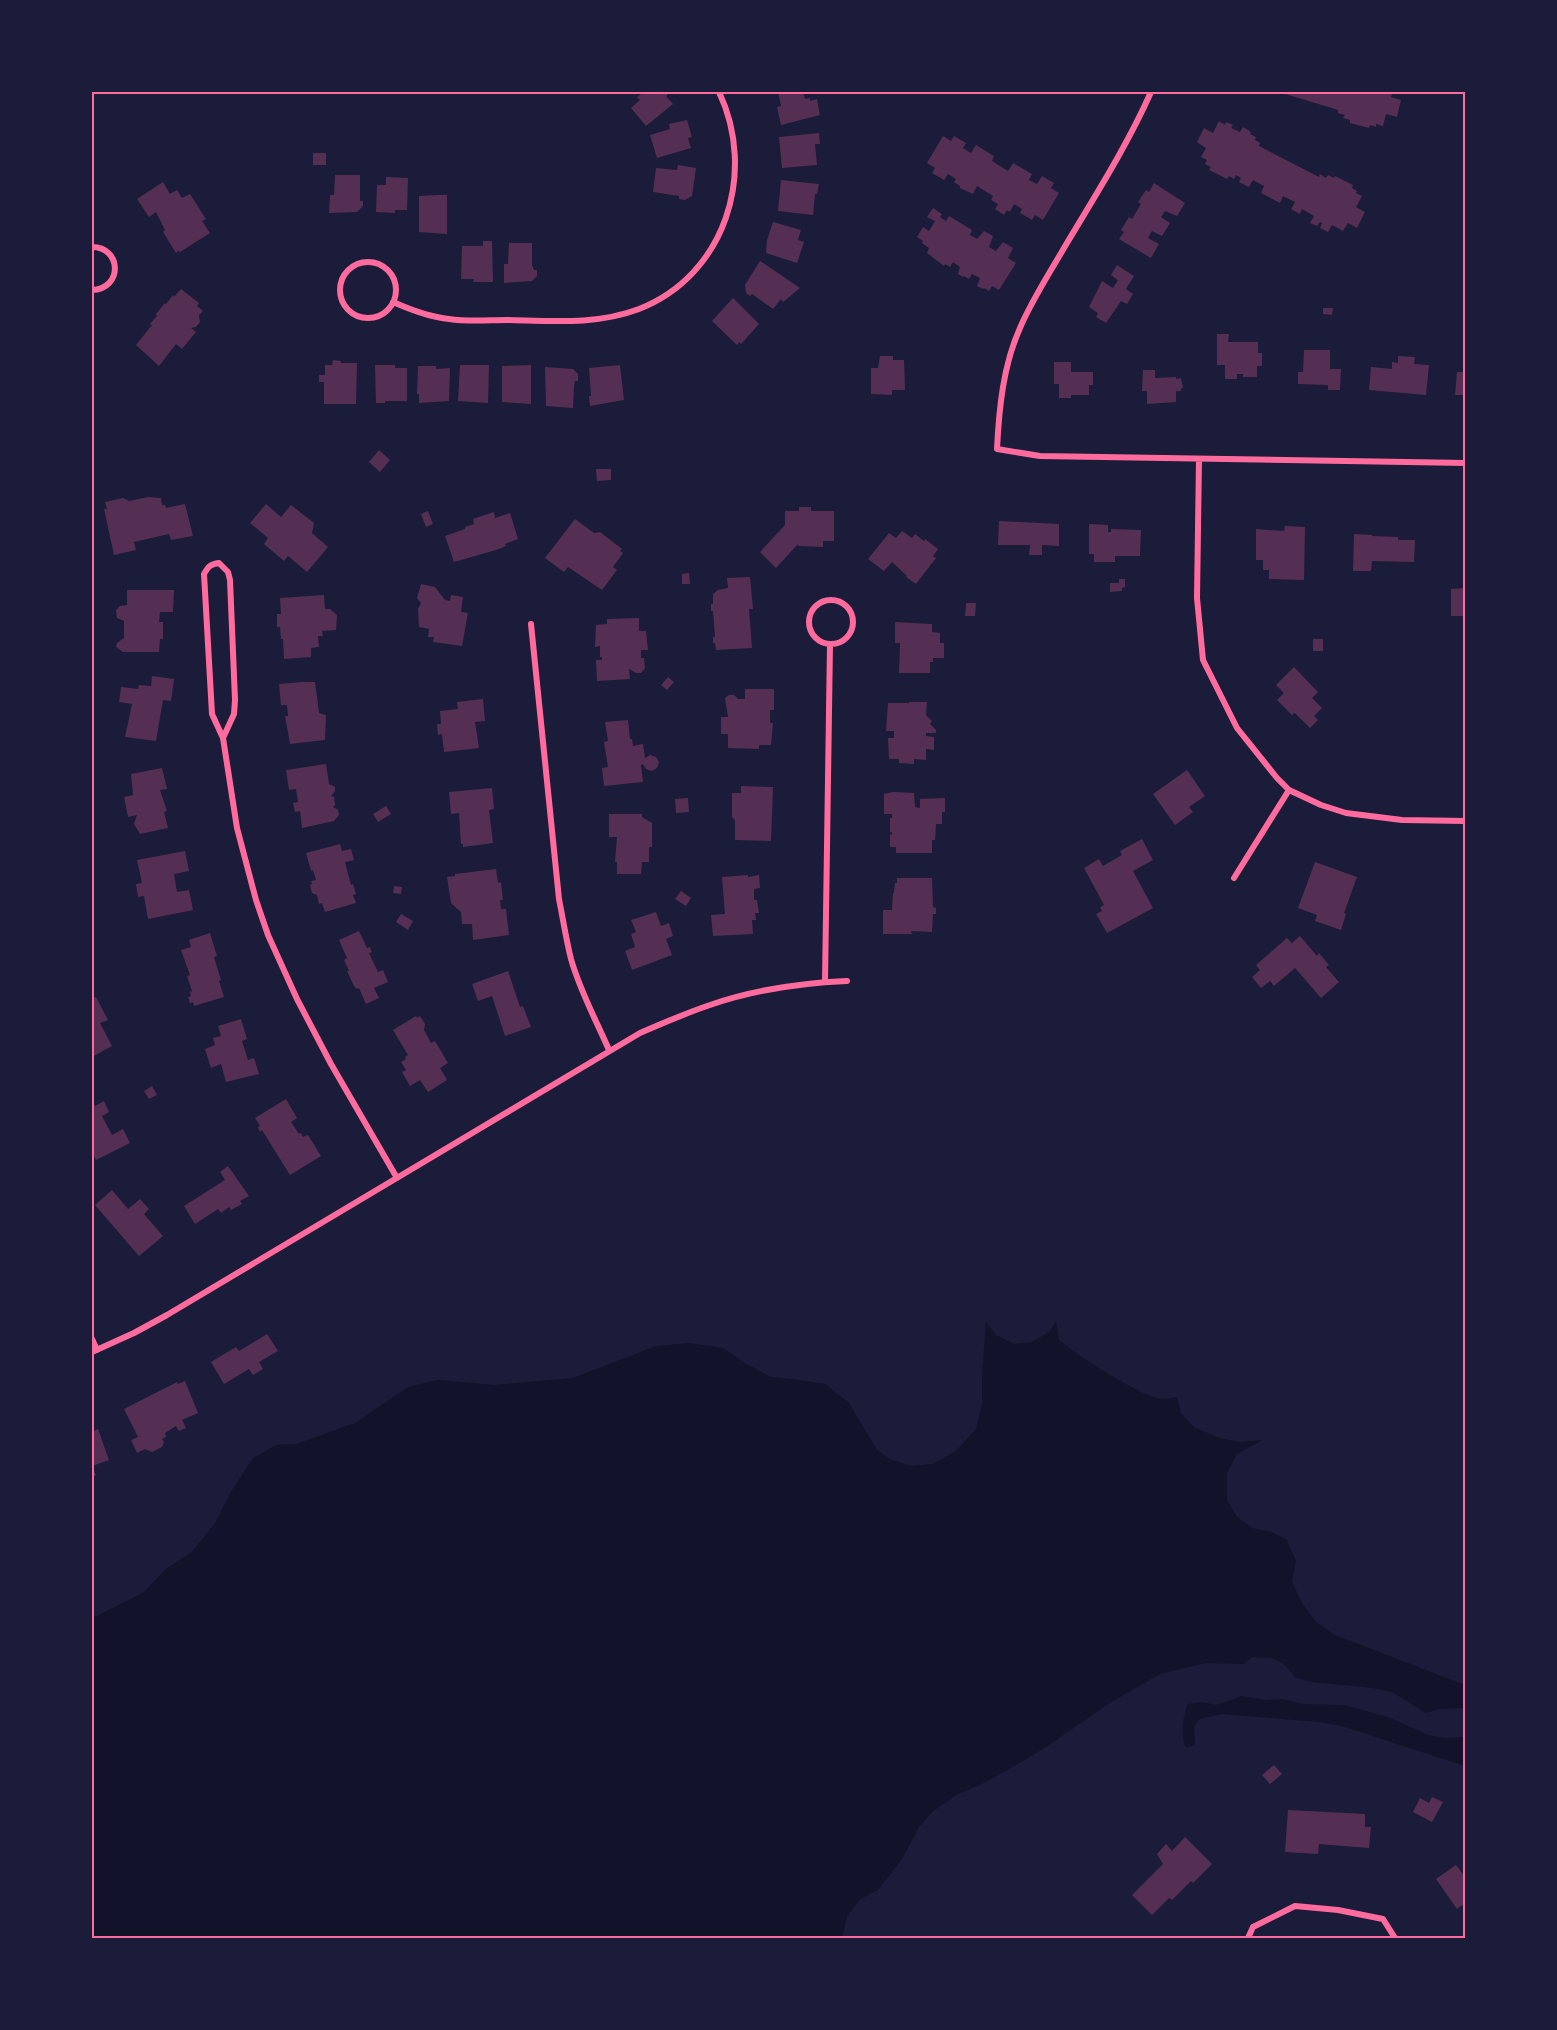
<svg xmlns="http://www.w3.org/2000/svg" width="1557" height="2030" font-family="Inter,sans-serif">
<rect width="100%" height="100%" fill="#1b1b3a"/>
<path fill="#12122b" d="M1056,1321L1059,1340C1077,1355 1141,1397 1162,1399C1167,1399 1172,1398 1177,1397L1181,1413L1194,1427L1219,1438L1240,1442L1262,1440L1237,1454L1227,1473V1500L1237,1517L1252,1528L1271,1532L1286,1539L1296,1561L1292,1582L1302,1603L1316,1622L1335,1635L1465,1685V1708L1440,1709L1426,1713L1392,1692L1373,1688L1310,1682L1295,1677L1284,1664L1272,1658L1252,1657L1244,1664L1206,1663L1160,1674L1108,1704L1049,1745L1020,1763L980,1785L956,1795L932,1812L919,1827L902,1859L878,1890L860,1899L847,1917L842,1938H92V1618L143,1593L166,1569L192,1552L215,1523L232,1490L253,1458L276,1445L296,1444L355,1423L408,1387L438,1380L494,1385L573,1378L656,1346L689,1343L723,1348L743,1362L771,1377L792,1379L825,1384L849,1403L877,1450L890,1459L910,1466L933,1464L956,1451L976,1429L982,1404V1374L986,1322L996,1335L1014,1344L1032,1342L1049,1332Z
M1242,1696L1265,1700L1282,1699L1303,1704L1344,1705L1388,1717L1428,1735L1445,1738L1465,1737V1766L1342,1726L1319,1722L1222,1714L1200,1719L1194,1726L1195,1745L1186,1748C1180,1736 1183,1716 1188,1704L1202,1702L1216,1705Z"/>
<path fill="#542f53" d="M644,92H668L669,93L666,96L673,104L646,126L631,108L640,100L637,97Z
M778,92H803L805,99L810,98V101L817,99L820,115L781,125L777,107L781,106Z
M1279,92H1393L1391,97L1401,100L1397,117L1386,114L1383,126L1376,124V127L1370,125L1369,128L1350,123V120L1343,118L1345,115L1338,113V110Z
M687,120L692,137L688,138L691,148L657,158L650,135L670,129L669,124Z
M1219,121L1225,125L1226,122L1233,125L1231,128L1240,132L1243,127L1251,132L1250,134L1256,137L1255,140L1260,143L1259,146L1319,177L1320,174L1326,178L1328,175L1334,178L1335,176L1353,185L1352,188L1357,191L1356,193L1362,196L1356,207L1365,212L1357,228L1348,223L1343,231L1332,225L1328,232L1320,228L1322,223L1320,222L1317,226L1310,223L1314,216L1302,209L1300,214L1291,209L1295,202L1283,196L1280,203L1261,193L1264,186L1253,180L1249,187L1239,182L1241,178L1236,175L1234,179L1229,176L1227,179L1209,170L1211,167L1205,164L1207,160L1201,157L1206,148L1197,142L1204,128L1213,133Z
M819,133L820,144H815L817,165L782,168L779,137Z
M943,136L951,141L954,136L966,143L963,148L971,153L976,145L994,156L992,161L1008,171L1013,163L1032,174L1029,180L1037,184L1042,176L1054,183L1051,188L1059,193L1043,220L1035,215L1032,220L1020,213L1022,209L1014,204L1010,212L1007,210L1004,215L995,209L998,204L991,200L993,196L977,186L973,194L960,188V186L954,182L956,179L948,174L944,180L932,173L935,168L927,163Z
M313,153H326V165H313Z
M678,165L696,168L692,196L685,200L679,199V196L653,192L656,168L677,170Z
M335,175H360V201H363V206L357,212L329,213L330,195H334Z
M386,177L408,178L407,210H395V213L376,212L377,185H386Z
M781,180L819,184L817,194H815L813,215L778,211Z
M163,182L170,194L177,190L182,198L190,194L206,219L202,221L210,233L180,252L178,251L176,253L163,232L165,230L156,212L149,217L137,199Z
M1154,183L1185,203L1177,216L1165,211L1161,217L1170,223L1162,236L1152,231L1148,238L1159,244L1151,258L1119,239L1124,232L1121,230L1129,217L1132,219L1141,204L1138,202L1146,190L1149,192Z
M438,195H447V234L419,232V196Z
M933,208L942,214L940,217L946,221L949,216L972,230L970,235L977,239L984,231L993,236L989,247L996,251L1003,242L1013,248L1008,258L1016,263L999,290L992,286L989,291L984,288L983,289L977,286L980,278L972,274L969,279L964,276L963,277L958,274L960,267L953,262L950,267L945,264L944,266L927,253L929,248L922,243L923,241L917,237L923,227L929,231L935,221L927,217Z
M773,222L801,230L798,240L804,242L797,263L766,253L767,240Z
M483,241H492L493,282H473L474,279H461L462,246H483Z
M509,243H532V265L534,270H537V276L532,281L504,283V264H508Z
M760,261L800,288L783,302L781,299L773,309L752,294L750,296L746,293L745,285Z
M1117,265L1134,276L1126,289L1133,294L1127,304L1121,301L1106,323L1096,317L1098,313L1089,307L1102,281L1113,288L1118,280L1111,275Z
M181,289L199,303L197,306L203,311L199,315L200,322L196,327L191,328L196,332L182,349L176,344L159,366L136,345L152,325L150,324L157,316L156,314L165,303L166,304L173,295L174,297Z
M733,298L759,324L741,344L739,342L737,345L712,321Z
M1323,308H1333L1332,315L1323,314Z
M1217,334H1229L1228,342H1258V353H1262V366H1257V377H1243V374H1237V379H1225V365H1217Z
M1304,350H1330V369H1341L1340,390H1328V385L1298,384V372H1303Z
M880,356H893V360H904L905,390H892V395L871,394V368H878Z
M1398,356L1415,357L1414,364L1429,365L1426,395L1369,390L1371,367L1392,369V362L1398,363Z
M333,360L341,361V363H357L356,404H324V382H319V375H325V365H332Z
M1054,362H1071V372H1093V385H1089V395H1071V398H1059V384H1054Z
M375,365H395V368H407V401H385V403H376Z
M460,365H489L488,403L458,401Z
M531,365V404L502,402V366Z
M620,365L624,400L590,406L589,396H591L589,368Z
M418,366H436V369L450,368L449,401L419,403V394H417Z
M545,367L573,369L578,374V381H575L574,386L573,408L546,406Z
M1143,370H1155V378L1176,377V379L1181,378L1183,388H1181V391H1176V402L1147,404V391H1142Z
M1457,372H1466V395H1455Z
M379,450L390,460L380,472L369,462Z
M596,469H611V480L597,481Z
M148,497L161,498L162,505H165L166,508L185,504L193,536L171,540L169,534L134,542L136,550L114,555L104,509H107L105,502L123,498L129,501Z
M266,504L281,517L291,505L314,523L312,533L328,547L307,572L288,556L284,561L264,544L268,538L250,523Z
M799,507H811V511H834V541H823V547L798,546V544L776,568L760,552L785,525V511H799Z
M428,511L433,524L426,527L421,514Z
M494,512L495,518L510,513L518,539L505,544L506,546L496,550L454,562L445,536L465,529V527L474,524L473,519Z
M575,519L594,533L600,532L622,549L620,551L623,553L613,567L617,570L602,590L568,567L564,572L545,558Z
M999,521L1059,524V546L1042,545V555H1029L1030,545H998Z
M1089,524L1108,525V532H1111V529L1141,530L1140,556H1115V562H1094V554H1089Z
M1285,526L1305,527L1304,580L1269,579V570H1263V560H1256V529L1284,531Z
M902,531L912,538L915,534L924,541L925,539L938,549L933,556L936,558L916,584L906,577L907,576L892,562L884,571L868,559L889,533L896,538Z
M1354,534L1372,535V536L1398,537V540H1415L1414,562L1372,561L1371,571H1353Z
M689,573L690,584H682V574Z
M750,577L753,609H749L752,648L716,650L715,643H713V637H715L713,611H711V604H713V594L718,590L728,588L727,578Z
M1119,579H1125V587L1122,588V591L1110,592V583H1119Z
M421,584L435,587L445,600L450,601L451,595L463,597L461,612L468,613L462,646L433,642L434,637H428L429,629L419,627L418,609L421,603L417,598Z
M1466,588V616H1451V589Z
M127,590H174L173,612H160L159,622H163V639H160L159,652H123L116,647L117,643L124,638V621L117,618L116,610L120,606L127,605Z
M324,595L325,609H330L337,615L336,630L322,631L323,636H318L319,647L311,648V657L284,659L283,639H281L280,627H277V614H281L280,598Z
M966,603H976L975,616H965Z
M639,618V631H646L648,650H641V658H644L645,668L641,673H636L629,669L630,679L597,681L596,660H602V657H600V646L595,647L596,625L607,624V619Z
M895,622L932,624V632L940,633V643H944V658H933V662H930V673H899L900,643H895Z
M1313,639H1323V651H1313Z
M1294,667L1318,692L1312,698L1322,708L1314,716L1318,720L1310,728L1295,713L1292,715L1277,700L1284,693L1276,685Z
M152,676L174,679L171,701L163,700L156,741L125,737L132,704L119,702L121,687L138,689L139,685L151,686Z
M668,677L674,682L667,690L661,685Z
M302,682H315L319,713L326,715L325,740L290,744L285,716H288L287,705H281L279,684Z
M745,689H774V710H770V723H773L771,745H759V749L728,748V734H721V717H728L725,698L729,695H734L738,699H745Z
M483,699L485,721L475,722L479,748L444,752L442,734L438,735L437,724H441L440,711L458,709L457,702Z
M909,702H927L926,715L932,721L930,724L936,730V733H926V736L934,737V750L926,749V760L914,759V764L899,763V759H889L888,738H894V731H886L888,703H909Z
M628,720L630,739H632L633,746L643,744L645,758L650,755L656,757L659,762L657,768L652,771L646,769L643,764L641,765L643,782L604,786L602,768L608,767L604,742L608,741L605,722Z
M326,764L329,784L335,787V791L331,796L334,797L335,805L333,807L338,810L339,815L334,821L302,828L300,811L295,812L293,803L298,802L296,789L289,790L286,770Z
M162,768L167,789L160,790L167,811L164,812L168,828L140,834L134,824L137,815L128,817L124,797L133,795L131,774Z
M1187,770L1205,796L1189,807L1193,812L1175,825L1153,794Z
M741,786L773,787L771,841L735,840V820L732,817V793H741Z
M492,788L494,809L489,810L493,843L463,847V844H461L459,813L451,814L449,792Z
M893,792L914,793L915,807L920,808V799L945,798V812H942V824H936L935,840H932V853H896V847H890V834L892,835V832H890V818H892V814H884V794Z
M688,798L689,812L676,813L675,799Z
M386,806L391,814L378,822L373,814Z
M609,814H642V817L652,823V847H649V862H642L641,874H617V862H615L617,837H609Z
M1142,839L1153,860L1133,871L1153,908L1107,933L1096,914L1102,911L1100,907L1104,905L1084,868L1099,859L1103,866L1122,855L1120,851Z
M340,844L342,851L351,849L354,860L345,862L351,885L353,884L356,894L353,895L356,903L325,912L322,903L319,904L317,895L312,893L310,885L312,884L311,881L316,880L313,870L311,871L306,853Z
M185,851L189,871L174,874L177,892L189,890L193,910L148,919L144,896L138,897L136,884L142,883L137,860Z
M1315,862L1357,877L1344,913L1346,914L1341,930L1315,921L1317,915L1298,908Z
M496,869L498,883L501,882L503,900H500L501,909H506L509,935L473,940L472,924H462L461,912L451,903L447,877L455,876V874Z
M748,875V877L759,875L760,888L754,889V900H757L759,913H755L756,920H752L753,934L713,936L711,915L725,914L722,877Z
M897,878H932L933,907L936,908V914H933L932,932L911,931L912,934H883V910H892L893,893H894L895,883H897Z
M394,886L402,887L401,894L393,893Z
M681,891L691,898L686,906L675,899Z
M656,912L661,926L669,923L673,936L666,939L672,955L632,970L625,951L635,947L631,934L636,932L631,920Z
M401,914L413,921L408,930L396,922Z
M359,931L367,948L370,947L372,952L369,953L378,972L383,970L388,982L374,988L379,998L366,1004L359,988L357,989L354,986L347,971H349L344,960L347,958L339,940Z
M210,933L217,956L214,957L221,980L219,981L224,997L194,1006L193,1002L190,1003L188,997L191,996L190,992L192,991L187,976L190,975L181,950L191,947L189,940Z
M1300,936L1317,956L1319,953L1329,965L1326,967L1339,982L1321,998L1295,968L1274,986L1270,981L1261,988L1252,977L1260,970L1256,965L1287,938L1292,943Z
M508,971L520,1007L523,1006L531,1027L505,1036L492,996L478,1001L472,984Z
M96,997L108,1020L100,1023L112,1046L92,1057V999Z
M416,1016L417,1018L420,1016L425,1024L424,1030L431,1043L435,1041L448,1063L440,1068L447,1080L428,1092L420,1080L410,1086L402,1072L406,1070L401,1062L406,1059L405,1057L408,1055L393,1030Z
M241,1019L247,1039L242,1041L248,1060L254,1058L259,1074L226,1082L221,1064L211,1068L205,1049L215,1045L213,1038L221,1036L218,1026Z
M152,1086L157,1095L149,1099L144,1091Z
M92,1099L95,1106L104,1101L109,1112L102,1116L112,1135L123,1129L130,1143L96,1160L92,1152Z
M286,1099L297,1118L291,1122L299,1134L301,1133L303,1137L308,1135L321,1156L290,1175L262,1130L260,1132L258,1127L260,1126L255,1118Z
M228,1166L249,1196L240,1201L242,1204L231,1210L229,1207L221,1213L218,1209L195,1224L184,1206L225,1180L220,1172Z
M112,1190L128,1209L140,1199L149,1209L144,1214L163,1236L139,1256L95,1205Z
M267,1334L278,1351L259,1362L263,1369L253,1375L249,1369L224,1384L211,1362L236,1347L239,1351Z
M185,1381L198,1413L182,1420L186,1428L179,1431L176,1426L165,1433L166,1437L162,1439L164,1442L162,1447L152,1452L145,1449L137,1453L131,1440L138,1437L124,1409L177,1382L178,1384Z
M98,1429L109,1460L92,1466L96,1475L92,1477V1432Z
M1274,1765L1282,1774L1270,1784L1262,1775Z
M1432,1797L1443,1802L1432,1822L1413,1812L1420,1798L1429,1803Z
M1288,1810L1365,1814V1827H1371L1369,1848L1319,1844L1318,1854L1285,1852Z
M1185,1837L1212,1864L1193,1883L1191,1881L1172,1900L1169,1898L1152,1915L1132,1895L1163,1864L1157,1854L1166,1844L1172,1851Z
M1456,1865L1466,1878V1911L1462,1905L1457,1909L1436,1879Z"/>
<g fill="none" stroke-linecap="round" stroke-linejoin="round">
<path stroke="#ff6b9d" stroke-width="6" d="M1151,92C1127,146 1095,196 1064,248C1049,274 1032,300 1020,328C1003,366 999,409 997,449L1040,456L1466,463
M92,247C122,247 123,289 92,290
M340 290a28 28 0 1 1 56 0a28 28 0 1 1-56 0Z
M393,302C411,310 429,317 449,319C468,322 489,320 508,320C553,321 597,325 639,309C726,275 757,172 719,92
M1199,459L1197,598L1203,660L1237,728L1277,778L1289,790L1321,805L1346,813L1402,820L1466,821
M809 622a22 22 0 1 1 44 0a22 22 0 1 1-44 0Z
M531,624L559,899C563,919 566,939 571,959C580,991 596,1020 609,1050
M223,738L234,714L235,700L230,580L228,572L219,563C210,564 208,567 204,574L212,714L223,738L237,828L256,900L268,935L297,999L331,1064L397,1178
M1234,878L1289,790
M825,982L830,644
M92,1339L97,1350
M92,1352L134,1333L167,1315L640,1033C663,1023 686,1013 710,1005C753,990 801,983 847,981
M1248,1938L1253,1927L1295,1906L1338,1910L1383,1919L1395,1938"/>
</g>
<rect width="1557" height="2030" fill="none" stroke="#1b1b3a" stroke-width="186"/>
<rect x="93" y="93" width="1371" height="1844" fill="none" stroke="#ff6b9d" stroke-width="2"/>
</svg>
